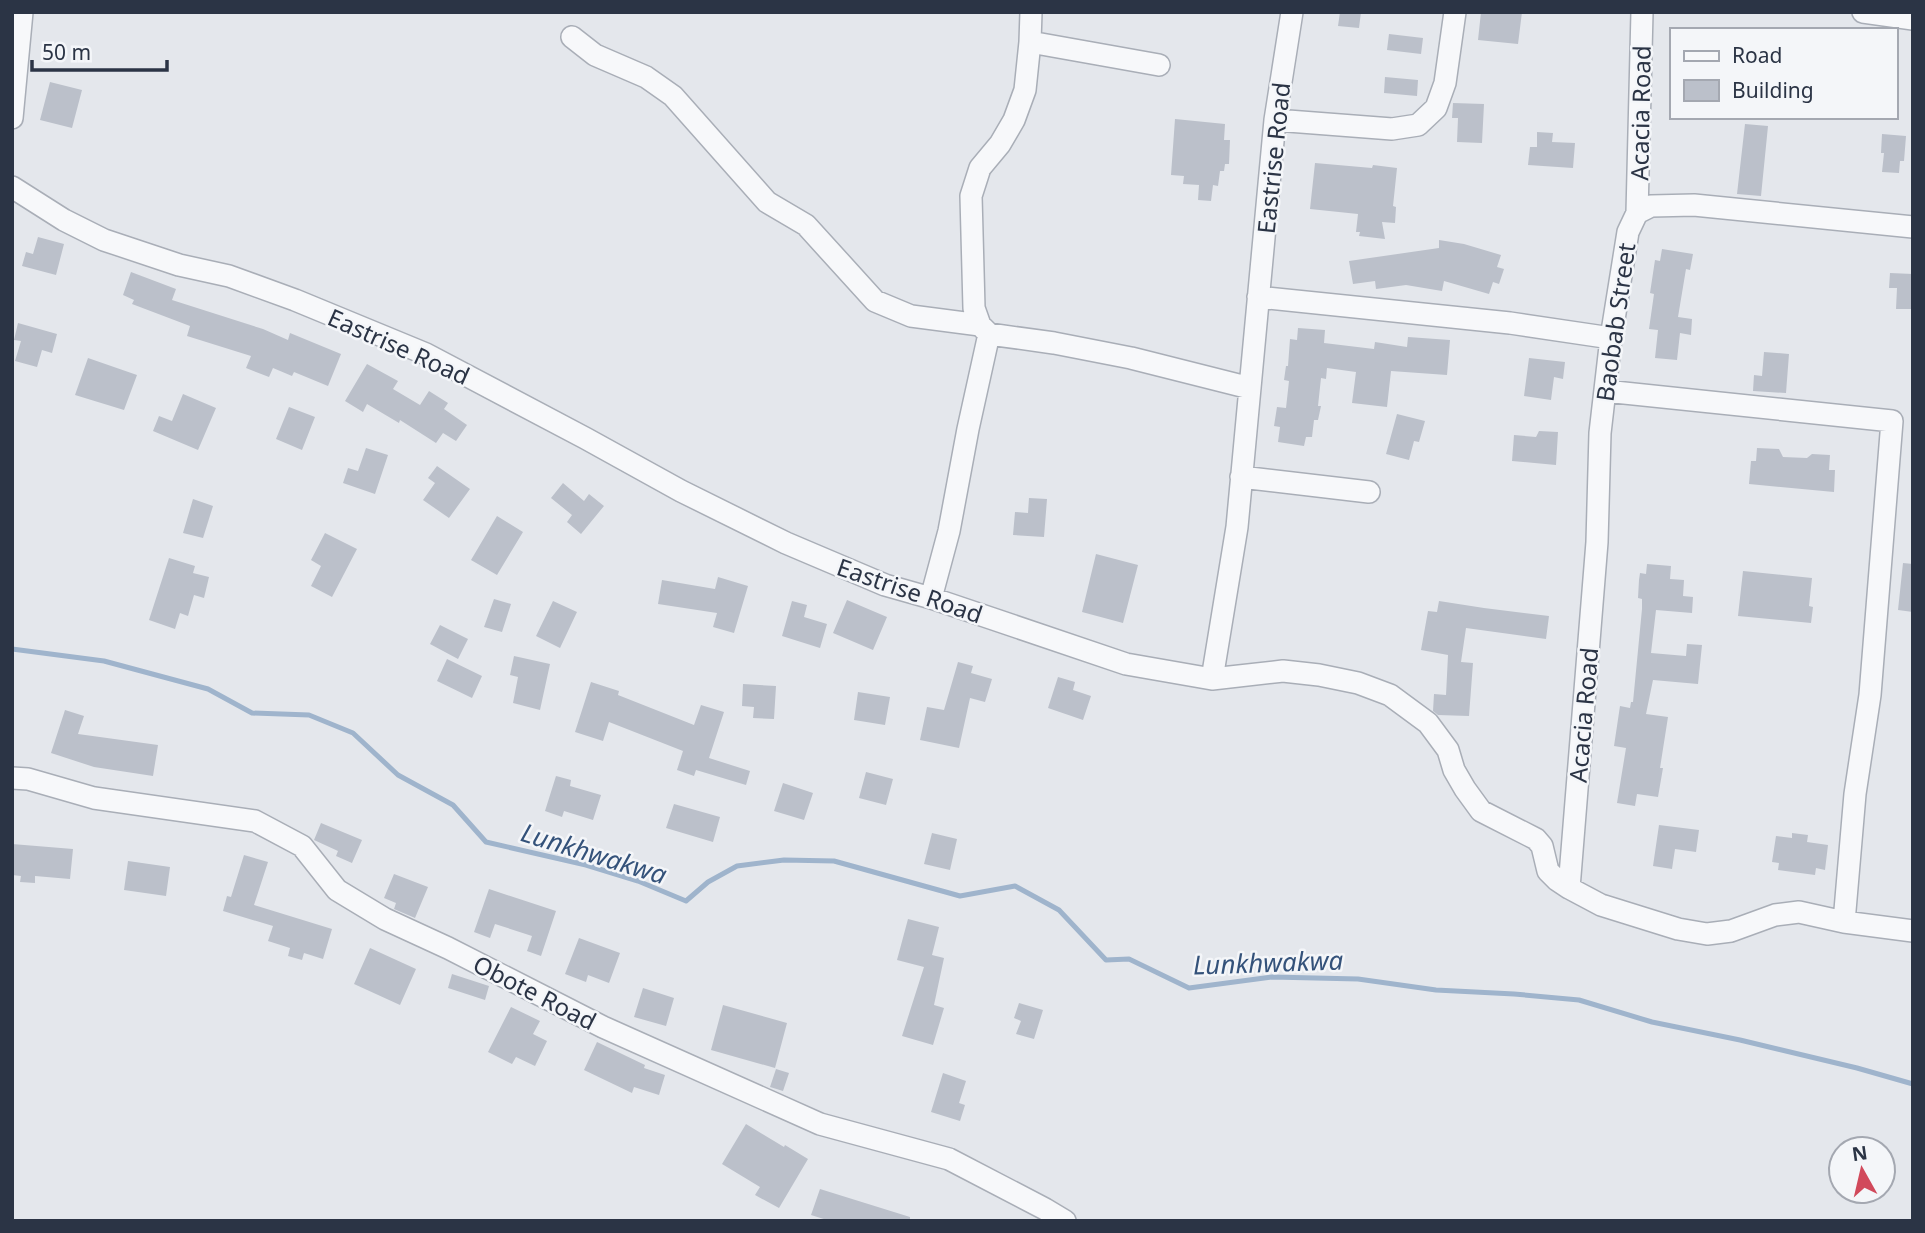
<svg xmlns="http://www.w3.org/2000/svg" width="1925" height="1233" font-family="'Noto Sans',sans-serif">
<rect width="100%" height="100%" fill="#e4e7ec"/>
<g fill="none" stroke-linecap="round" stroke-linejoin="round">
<path stroke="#9fb4cc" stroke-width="5" d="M12,649L104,661L208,689L252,713L309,715L353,733L398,775L453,805L486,842L586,865L638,881L686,901L708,882L737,866L784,860L834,861L960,896L1015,886L1059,910L1106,960L1129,959L1189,988L1272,977L1358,979L1436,990L1514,994L1579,1000L1652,1022L1740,1040L1857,1068L1913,1084"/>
</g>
<path fill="#bbc0ca" d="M1340,12H1361L1359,28L1338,26Z
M1481,12H1522L1518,44L1478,40Z
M1389,34L1423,38L1421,54L1387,50Z
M1385,77L1418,80L1417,96L1384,93Z
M50,82L82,90L72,128L40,120Z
M1453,103L1484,104L1482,143L1457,142L1458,118H1452Z
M1175,119L1225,124L1224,140H1230L1229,164H1225L1224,171H1220L1218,186L1213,185L1211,201L1198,200L1199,185L1183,184L1184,176L1171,175Z
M1745,124L1768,126L1761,196L1737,194Z
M1537,132L1553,133L1552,142L1575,143L1573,168L1528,165L1530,147H1537Z
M1882,134L1906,136L1904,161H1900L1899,173L1882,172L1884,153H1881Z
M1315,163L1372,168L1373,165L1397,168L1393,206L1396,207L1395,223L1382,222L1385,239L1359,236L1360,232H1356L1358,214L1310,209Z
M38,237L64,244L56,275L22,266L26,252L33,254Z
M1439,240L1464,244L1501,255L1497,267L1504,269L1499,284L1493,282L1489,294L1444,281L1442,291L1406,285L1376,289L1375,281L1353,284L1349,261L1439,248Z
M1662,249L1693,254L1690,270L1686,269L1678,317L1692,319L1691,335L1680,333L1677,360L1655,358L1658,330L1649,329L1654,294L1650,293L1655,260L1660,261Z
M131,272L176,289L172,300L263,329L288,340L290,333L341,354L328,386L294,372L292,376L273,368L269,377L246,368L251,356L187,336L190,326L132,304L134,300L123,295Z
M1890,273L1913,274V309H1896L1897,288H1889Z
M18,323L57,334L52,353L42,350L37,367L15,361L21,341L14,340Z
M1298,328L1325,330L1324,343L1374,349L1375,342L1407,347L1408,337L1450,340L1447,375L1391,371L1387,407L1352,403L1356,372L1327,368L1326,379L1321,378L1318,406H1321L1318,420H1314L1312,437H1306L1304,446L1278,442L1280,427L1274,426L1277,407L1286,408L1289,381L1284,380L1286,366H1288L1290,339L1297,340Z
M1764,352L1789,354L1786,393L1753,391L1754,375L1762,376Z
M88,358L137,375L124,410L75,395Z
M1529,358L1565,362L1563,379L1554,377L1551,400L1524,396Z
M367,364L398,381L393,389L420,405L429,391L448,403L444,409L467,425L456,441L443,433L436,443L400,420L399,423L367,404L363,412L345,401Z
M183,394L216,408L198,450L153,431L159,416L172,421Z
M289,407L315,417L302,450L276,439Z
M1397,414L1425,421L1419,442L1414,441L1409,460L1386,454Z
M1539,431L1558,432L1556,465L1512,461L1514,435L1536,437Z
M366,448L388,455L375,494L343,483L348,468L358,471Z
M1757,448L1779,449L1783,457L1807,458L1812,454L1830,455L1829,470H1835L1834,492L1749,484L1751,461H1756Z
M437,466L470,489L449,518L423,500L435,483L428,478Z
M563,483L584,501L589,494L604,506L581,534L567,522L572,515L551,498Z
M1029,498L1047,499L1044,537L1013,535L1015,512L1028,513Z
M193,499L213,506L203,538L183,533Z
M497,516L523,532L497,575L471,560Z
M325,533L357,549L332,597L311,586L321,566L311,560Z
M1096,554L1138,565L1123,623L1082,612Z
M169,558L195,566L193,573L209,577L204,598L194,595L188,616L180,613L175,629L149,620Z
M1903,563L1913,564V612L1898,610Z
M1647,564L1671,566L1670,579L1684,580L1683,596L1693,597L1692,613L1656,610L1651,653L1686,656L1687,644L1702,645L1698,684L1653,680L1646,714L1668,717L1660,768H1663L1658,797L1637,794L1635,806L1617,803L1626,748L1614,746L1620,706L1630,708L1631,702H1633L1642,609V599L1638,598L1639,580L1640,573L1646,574Z
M1743,571L1812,578L1809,606L1813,607L1811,623L1738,616Z
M718,577L748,586L734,633L713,627L717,613L658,604L662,580L715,589Z
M494,599L511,604L502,632L484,627Z
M847,600L887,617L873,650L833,633Z
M553,601L577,612L560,648L536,636Z
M792,601L807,605L804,617L827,624L820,648L782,636Z
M1439,601L1484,608L1549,616L1546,639L1466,628L1461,662L1473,663L1469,716L1438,715L1433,711L1434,694L1446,695L1448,655L1421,650L1428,611L1437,612Z
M440,625L468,639L458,659L430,644Z
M514,656L550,664L540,710L513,703L518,677L510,675Z
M447,659L482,676L472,698L437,681Z
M958,662L973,666L971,673L992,679L985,702L970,698L959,748L920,740L927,707L944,710Z
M1058,677L1075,682L1073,690L1091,696L1083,720L1048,708Z
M591,682L619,691L618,695L694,725L701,705L724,712L709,758L750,771L746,785L696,770L694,776L677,770L683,751L609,722L603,741L575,732Z
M743,684L776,686L774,719L753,718L754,707L742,706Z
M858,692L890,697L885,725L854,720Z
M65,710L84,716L78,734L158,745L153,776L94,767L51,753Z
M866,772L893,779L886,805L859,798Z
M556,776L571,780L570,786L601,795L593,820L564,811L562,817L545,811Z
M783,783L813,793L804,820L774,811Z
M674,804L720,817L713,842L666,828Z
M321,823L362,840L352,863L336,856L338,851L314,840Z
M1659,825L1699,830L1696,852L1675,849L1672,869L1653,866Z
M932,833L957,839L950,870L924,864Z
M1792,833L1808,835L1807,842L1828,845L1825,870L1816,868L1815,875L1778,870L1779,863L1772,862L1776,836L1792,838Z
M12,844L73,849L70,879L35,876V883L20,882L21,876L12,875Z
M244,855L268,862L254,905L332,929L323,959L304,953L302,960L288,956L290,948L268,941L273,926L223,911L227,896L231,897Z
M128,861L170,867L166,896L124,890Z
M394,874L428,887L415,918L394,909L396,903L384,898Z
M489,889L556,911L541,956L527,951L532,936L495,924L490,938L474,932Z
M908,919L939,927L932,955L944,958L934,1005L944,1008L933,1045L902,1036L924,967L897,960Z
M579,938L620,953L609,983L588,975L586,982L565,974Z
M370,948L416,969L400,1005L354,984Z
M452,974L489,986L485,1000L448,988Z
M643,988L674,998L666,1026L634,1017Z
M1019,1003L1043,1010L1034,1039L1016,1034L1021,1021L1014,1018Z
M723,1005L787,1023L775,1068L711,1050Z
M511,1007L540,1021L533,1034L547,1041L535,1066L516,1057L512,1064L488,1052Z
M597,1042L645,1065L644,1068L665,1075L659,1095L634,1087L632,1093L584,1070Z
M776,1069L789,1073L783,1091L770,1087Z
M943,1073L966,1081L959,1103L965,1105L960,1121L931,1112Z
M746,1124L784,1147L785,1145L808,1159L779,1208L755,1195L760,1187L722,1164Z
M820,1189L910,1217V1221H830L811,1215Z"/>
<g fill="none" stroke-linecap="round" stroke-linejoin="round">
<defs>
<path id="minor" d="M1031,12L1030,42L1025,90L1014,120L1000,144L980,168L971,196L974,308L980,325L989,334L1054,343L1131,358L1250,388
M1863,12L1913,19
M572,37L595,55L646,77L673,96L767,202L806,225L875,301L911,316L980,325
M1030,42L1159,65
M12,118L22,12
M1275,120L1392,129L1418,125L1436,108L1445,83L1455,12
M12,187L64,220L104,240L179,265L229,276L295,300L426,354L585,438L681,491L786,543L885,585L931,598L1126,664L1212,679L1283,671L1319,675L1358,683L1390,695L1428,723L1448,750L1454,770L1465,789L1481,811L1536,839L1542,846L1548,871L1557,880L1569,888L1601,905L1678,929L1707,934L1731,931L1775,915L1799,912L1844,922L1913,931
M1637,213L1642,12
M1258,297L1510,323L1611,338
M1605,391L1892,421L1870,695L1855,794L1844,922
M1241,477L1369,492
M931,598L949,531L968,429L989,334
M1212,679L1237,527L1275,120L1292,12
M12,778L28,779L94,798L255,821L302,846L337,890L385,919L448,948L603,1027L820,1124L949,1159L1045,1209L1065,1221
M1569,888L1597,542L1600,433L1611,338L1628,232L1637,213L1651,206L1694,205L1913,227"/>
</defs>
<use href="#minor" stroke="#a9aeb7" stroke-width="24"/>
<use href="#minor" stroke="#f7f8fa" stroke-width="21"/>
</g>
<g text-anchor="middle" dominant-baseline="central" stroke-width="5" stroke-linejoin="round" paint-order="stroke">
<g font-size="24" fill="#2b3445" stroke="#f4f6f9">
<text transform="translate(1640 113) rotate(-89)">Acacia Road</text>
<text transform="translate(1273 158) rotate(-84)">Eastrise Road</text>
<text transform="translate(1615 322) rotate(-82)">Baobab Street</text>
<text transform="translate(399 346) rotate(24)">Eastrise Road</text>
<text transform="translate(910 590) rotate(19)">Eastrise Road</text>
<text transform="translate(1583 715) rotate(-85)">Acacia Road</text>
<text transform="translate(535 992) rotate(27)">Obote Road</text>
</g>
<g font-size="26" font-style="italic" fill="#34527a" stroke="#f4f6f9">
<text transform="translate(594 853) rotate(17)">Lunkhwakwa</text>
<text transform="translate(1268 962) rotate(-2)">Lunkhwakwa</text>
</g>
</g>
<rect width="1925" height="1233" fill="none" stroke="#2b3445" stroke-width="28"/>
<rect x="1670" y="28" width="228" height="91" fill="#f4f6f9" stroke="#a4a8b1" stroke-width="2"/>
<rect x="1684" y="51" width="35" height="10" fill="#f7f8fa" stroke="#a4a8b1" stroke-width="2"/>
<text x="1732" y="63" font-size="21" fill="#2b3445">Road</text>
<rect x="1684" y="80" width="35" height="21" fill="#bbc0ca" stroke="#a4a8b1" stroke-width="2"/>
<text x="1732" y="98" font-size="21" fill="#2b3445">Building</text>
<g transform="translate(1862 1170) rotate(352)"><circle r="33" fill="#f4f6f9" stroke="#a4a8b1" stroke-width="2"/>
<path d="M0-5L12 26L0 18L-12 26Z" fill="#d1495b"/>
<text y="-10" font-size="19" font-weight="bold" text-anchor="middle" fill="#2b3445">N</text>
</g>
<path d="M32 60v10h135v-10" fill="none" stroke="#2b3445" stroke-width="3.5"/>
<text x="42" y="60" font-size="21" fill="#2b3445" stroke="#f4f6f9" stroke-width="5" paint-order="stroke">50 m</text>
</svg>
